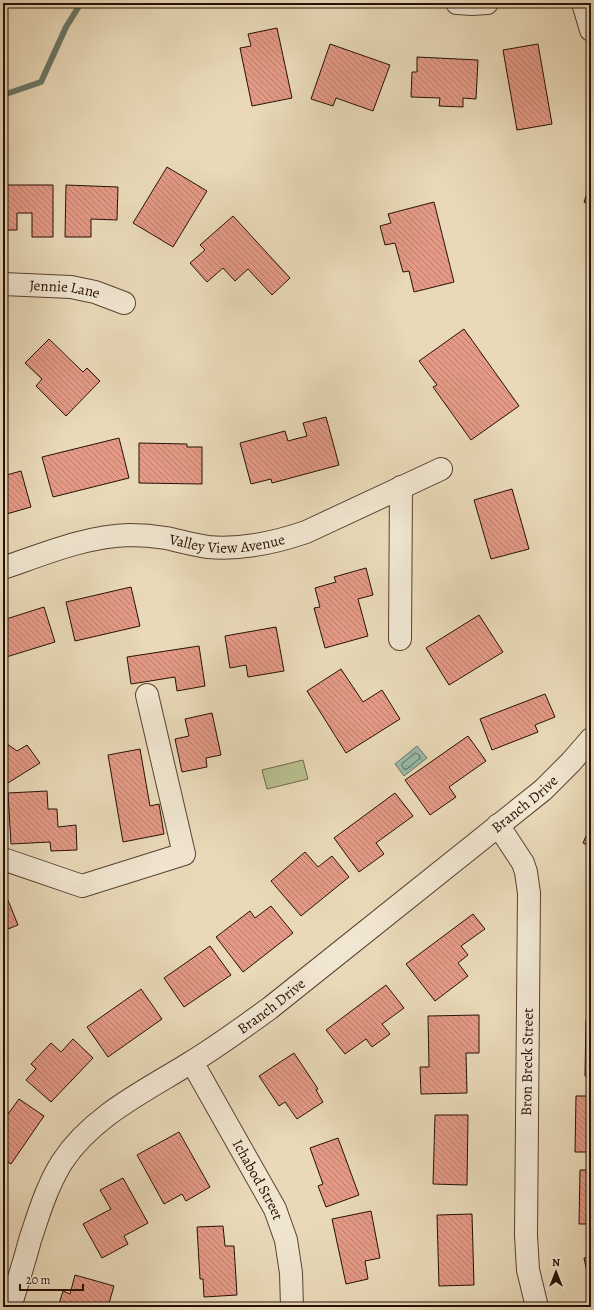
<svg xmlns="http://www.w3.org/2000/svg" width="594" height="1310" font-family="Alegreya,serif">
<defs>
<pattern id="water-ripples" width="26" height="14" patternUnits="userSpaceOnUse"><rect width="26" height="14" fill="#98bbaa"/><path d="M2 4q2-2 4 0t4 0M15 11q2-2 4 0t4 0" fill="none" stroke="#83a091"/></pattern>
<pattern id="building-back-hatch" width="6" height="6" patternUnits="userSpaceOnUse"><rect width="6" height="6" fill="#e49a86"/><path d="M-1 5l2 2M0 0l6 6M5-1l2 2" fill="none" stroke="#b97c6c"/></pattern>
</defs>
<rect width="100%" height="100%" fill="#e9d9b8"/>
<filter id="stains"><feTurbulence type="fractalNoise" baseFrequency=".005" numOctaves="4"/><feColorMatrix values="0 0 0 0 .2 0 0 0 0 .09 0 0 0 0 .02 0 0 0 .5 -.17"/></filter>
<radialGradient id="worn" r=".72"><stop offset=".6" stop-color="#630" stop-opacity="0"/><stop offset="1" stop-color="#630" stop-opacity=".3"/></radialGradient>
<path fill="#b8bf8e" stroke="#70684a" d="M303,760L308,779L267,789L262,770Z"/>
<path fill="url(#water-ripples)" stroke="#6b7768" d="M417,746L427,758L404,776L395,764Z"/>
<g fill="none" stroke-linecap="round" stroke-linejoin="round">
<path stroke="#606658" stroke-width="1" d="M416,753L420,756V758L407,769H404L402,766V764Z"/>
<path stroke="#6b7768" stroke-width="6" d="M3,95L41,82L66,27L81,3"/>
</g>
<path fill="url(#building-back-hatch)" stroke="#271005" d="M277,28L292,98L252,106L240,48L251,46L248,34Z
M330,44L390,65L373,111L336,98L333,106L311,99Z
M538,44L552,124L517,130L503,50Z
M417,57L478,60L476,99L463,98V107L439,106L440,98L411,97L412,72H417Z
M167,167L207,191L173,247L133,223Z
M591,182V205L584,202Z
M3,185H53V237H32V213H17V230H3Z
M66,185L118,187L117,220L91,219V237H65Z
M434,202L454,282L414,292L409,271L403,272L395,243L385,245L380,226L391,223L388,214Z
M233,216L290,278L272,295L248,269L235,281L223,268L207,282L190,263L205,250L200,245Z
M464,329L519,406L471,440L433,387L437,385L419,361Z
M49,339L83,372L87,368L100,381L66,416L36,386L42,379L25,363Z
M3,371L8,390L3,391Z
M326,417L339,465L272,483L271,479L251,484L240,443L285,431L288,441L307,436L303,423Z
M119,438L129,478L53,497L42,457Z
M139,443L187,444V447H202V484L139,483Z
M21,471L31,507L3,515V476Z
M512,489L529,549L491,559L474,500Z
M366,568L373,595L358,599L368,636L325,648L314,608L320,607L315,588L336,582L334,577Z
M131,587L140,626L75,641L66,602Z
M44,607L55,642L3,658V620Z
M479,615L503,652L449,685L426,648Z
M276,627L284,671L248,677L246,665L230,668L225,636Z
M199,646L205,686L177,691L175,677L131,684L127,657Z
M341,669L363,702L382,690L400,719L346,753L307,691Z
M545,694L555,717L535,725L538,732L492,750L480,719Z
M212,713L221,755L206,758L207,767L182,772L175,739L189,736L185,719Z
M468,736L486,761L449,787L456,797L430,815L405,780Z
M3,741L17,751L27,745L40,763L3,786Z
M140,749L150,806L159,804L164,834L123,842L108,755Z
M47,791L48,809H57L58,827L76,825L77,850L51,851L50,842L11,844L8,793Z
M395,793L413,816L376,843L384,854L359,872L334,838Z
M591,825V847L583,843Z
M305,852L318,867L332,856L349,877L301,916L271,881Z
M3,888L18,925L3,931Z
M271,906L293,933L243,972L216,937L250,911L255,918Z
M473,914L485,929L461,946L468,955L458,963L468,976L435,1001L406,964Z
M210,946L231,975L184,1007L164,978Z
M386,985L404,1008L382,1024L390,1034L372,1047L366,1039L345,1054L326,1030Z
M141,989L162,1019L108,1057L87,1027Z
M479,1015V1053H466L467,1093L421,1094L420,1067H429L428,1016Z
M586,1020H591V1077L585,1076Z
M73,1039L93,1058L51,1102L26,1080L36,1069L31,1064L51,1043L61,1052Z
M294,1053L318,1089L316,1090L323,1102L297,1119L285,1102L279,1106L259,1076Z
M576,1096H591V1152H575Z
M19,1099L44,1116L11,1164L3,1159V1121Z
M435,1115H468L467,1185L433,1184Z
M179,1132L210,1187L186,1201L182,1194L164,1204L137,1155Z
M338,1138L359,1195L326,1207L318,1186L323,1184L310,1148Z
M580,1170H591V1224H579Z
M123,1178L148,1223L124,1236L128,1244L102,1258L83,1224L111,1209L100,1190Z
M371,1211L380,1258L365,1261L368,1279L346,1284L332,1219Z
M472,1214L474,1285L439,1286L437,1215Z
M223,1226L225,1246H234L237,1295L204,1297L203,1279H200L197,1227Z
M591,1257V1290L584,1258Z
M75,1275L114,1286L108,1307H58L63,1291L70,1294Z
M383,1303V1307H355V1304Z
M483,1304V1307H457Z"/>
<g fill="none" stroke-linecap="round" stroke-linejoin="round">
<defs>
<g id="minor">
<path d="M457,3L472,4L487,3"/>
<path d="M583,3L591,30"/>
<path id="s1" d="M3,284L71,287L95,292L124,303"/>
<path id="s2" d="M3,568C44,554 86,536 130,535C142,535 154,536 166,538C180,541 194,545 208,547C242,550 274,543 306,532L441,469"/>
<path d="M400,639L401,487"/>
<path d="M498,825L523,863L526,872L529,893L526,1235L528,1270L537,1307"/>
<path d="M3,859L82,886L184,854L147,695"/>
<path id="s3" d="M192,1062L275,1209L286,1240L291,1273L292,1307"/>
<path id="s4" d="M10,1307C17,1285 24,1263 30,1240C39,1213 47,1186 62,1162C92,1116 145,1091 190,1063C218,1046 244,1027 270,1008L543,790L571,762L591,739"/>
</g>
</defs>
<use href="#minor" stroke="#584232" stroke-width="24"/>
<use href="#minor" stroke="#f1e6d1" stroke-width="22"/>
</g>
<g text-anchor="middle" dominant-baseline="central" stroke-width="4" stroke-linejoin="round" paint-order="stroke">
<g font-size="15" fill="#271005" stroke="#f1e6d1">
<text stroke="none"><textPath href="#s1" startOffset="62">Jennie Lane</textPath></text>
<text stroke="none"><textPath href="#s2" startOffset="230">Valley View Avenue</textPath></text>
<text stroke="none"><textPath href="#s4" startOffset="741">Branch Drive</textPath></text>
<text stroke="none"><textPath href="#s4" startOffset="417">Branch Drive</textPath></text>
<text transform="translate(527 1062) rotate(-89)">Bron Breck Street</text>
<text stroke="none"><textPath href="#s3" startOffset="135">Ichabod Street</textPath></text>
</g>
</g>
<rect width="594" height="1310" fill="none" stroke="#e9d9b8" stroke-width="16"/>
<rect x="4" y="4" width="586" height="1302" fill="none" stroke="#271005" stroke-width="2"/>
<rect x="8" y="8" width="578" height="1294" fill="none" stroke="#271005"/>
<g transform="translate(556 1272)" stroke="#f1e6d1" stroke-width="3" paint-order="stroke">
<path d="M0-3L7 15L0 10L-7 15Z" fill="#271005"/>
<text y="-6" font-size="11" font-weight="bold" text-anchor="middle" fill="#271005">N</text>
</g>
<path d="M20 1284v6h63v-6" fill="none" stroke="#271005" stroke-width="2"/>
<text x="26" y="1284" font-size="12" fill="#271005" stroke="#f1e6d1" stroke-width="3" paint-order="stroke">20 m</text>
<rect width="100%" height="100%" filter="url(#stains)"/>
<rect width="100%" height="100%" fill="url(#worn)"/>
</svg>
